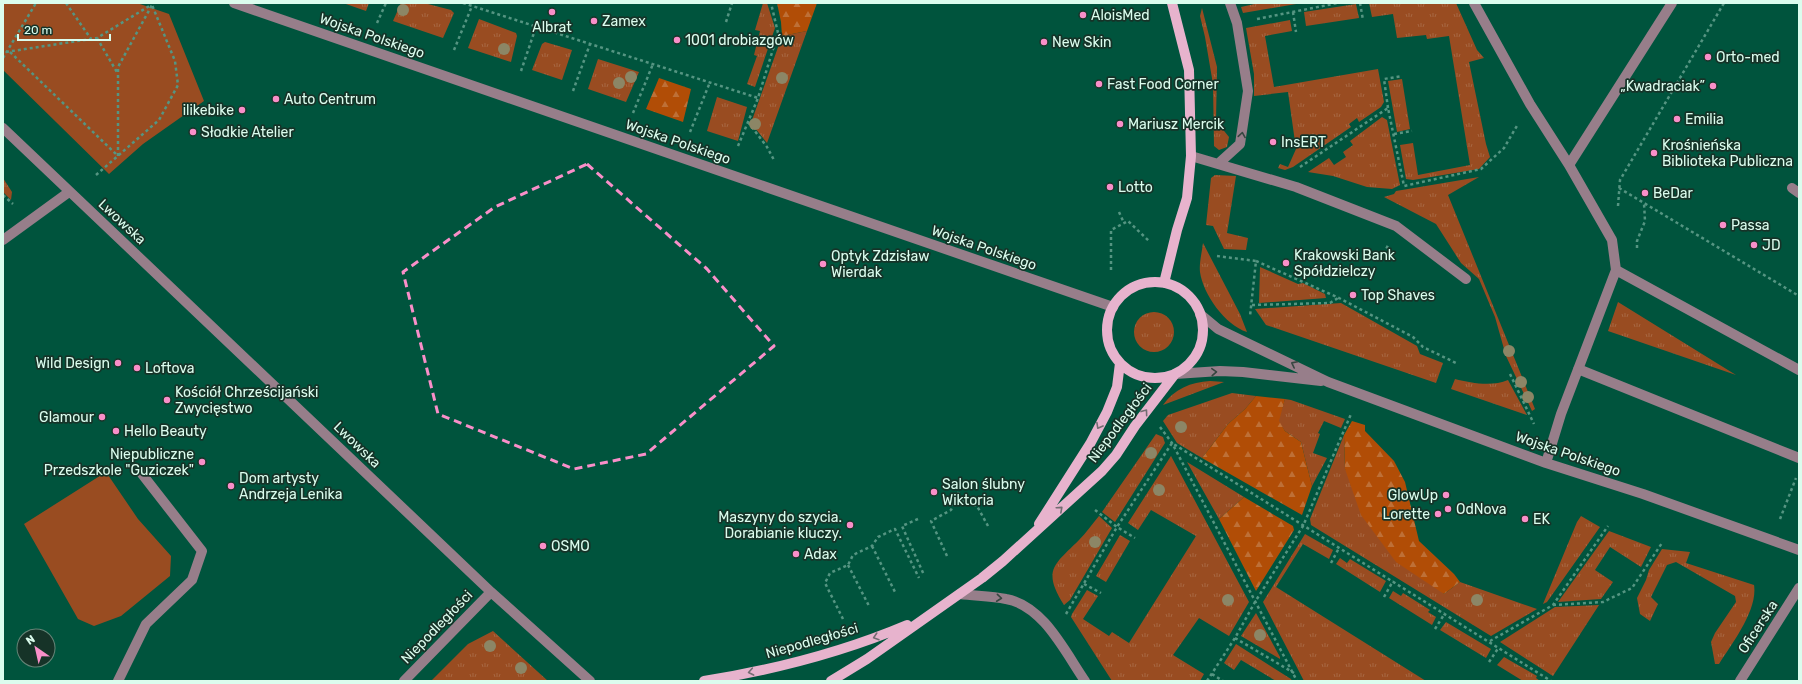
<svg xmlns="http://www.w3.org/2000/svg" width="1802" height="684" font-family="Rubik,sans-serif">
<defs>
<pattern id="grass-tufts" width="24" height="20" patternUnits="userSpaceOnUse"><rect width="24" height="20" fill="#994c21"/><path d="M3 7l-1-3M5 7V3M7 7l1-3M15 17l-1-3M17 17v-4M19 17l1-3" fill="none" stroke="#a76742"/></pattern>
<pattern id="forest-firs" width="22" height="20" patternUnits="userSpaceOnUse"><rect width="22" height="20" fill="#b14d06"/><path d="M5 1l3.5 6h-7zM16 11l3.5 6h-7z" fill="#be7037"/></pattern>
</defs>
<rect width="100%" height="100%" fill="#00543d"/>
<path fill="url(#grass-tufts)" d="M343,3H369L366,11Z
M401,3H424L451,10L454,13L443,38L393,21Z
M763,3H767L775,28L755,87L747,84L757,56L754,55L760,31L755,30Z
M1259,3H1302L1243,13L1241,7Z
M1369,3H1456L1477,50L1484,58L1469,62L1486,144L1490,157L1479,169L1413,180L1406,179L1400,145L1413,143L1418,175L1470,165L1449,36L1427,39L1426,35L1397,38L1393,14L1372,17Z
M1356,4L1359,18L1306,26L1304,12Z
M1202,8L1217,67L1216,121L1229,137L1227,147L1219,150L1214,146L1213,84L1205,37L1200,16Z
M479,19L516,33L517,36L511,62L468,48Z
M1290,20L1292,31L1265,36L1274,87L1378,69L1384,102L1381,107L1359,122L1357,118L1349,124L1351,127L1293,167L1285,170L1278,168L1280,164L1288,167L1296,149L1288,92L1254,96V74L1246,28Z
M807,31L767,143L751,123L782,36Z
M545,42L572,50L562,80L532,70L542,44Z
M598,59L639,72L626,102L588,89Z
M1402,79L1410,129L1397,132L1388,81Z
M717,97L747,107L738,141L707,131Z
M1382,117L1387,120L1400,185L1392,189L1367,187L1333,176L1308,172L1329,158L1334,165L1346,157L1343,152L1353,145L1350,141Z
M1215,175L1236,176L1227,233L1248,238L1246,250L1224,249L1213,226L1206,225L1211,178Z
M1479,177L1448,195L1535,409L1532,411L1506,356L1495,317L1479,279L1461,263L1436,224L1384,197L1394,194L1396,191L1408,189Z
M3,178L12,192L11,200L3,192Z
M1203,243L1240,314L1247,332C1225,325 1203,294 1200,272C1199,263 1202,252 1203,243Z
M1260,267L1298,284L1303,283L1325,294L1326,298L1259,303Z
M1618,302L1736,375L1608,331Z
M1341,303L1417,346L1420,354L1443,363L1436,383L1266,325L1255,309Z
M1134 332a20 20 0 1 1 40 0a20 20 0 1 1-40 0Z
M1455,379C1471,383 1492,387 1508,380L1527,415L1451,389Z
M1210,381L1224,382L1163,405C1174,389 1191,382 1210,381Z
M1232,393L1256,396L1245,409L1228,424L1202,458L1177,443L1163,421L1168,415Z
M1285,399L1291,400L1345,419L1341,428L1324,421L1318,433L1320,434L1313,453L1327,458L1312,486L1301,442L1285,431L1278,421Z
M1156,434L1163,437L1165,443L1115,522L1102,512Z
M1344,435L1345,469L1444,594L1460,582L1537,609L1491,636L1311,525L1310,519Z
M1171,456L1249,602L1229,636L1199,618L1173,655L1204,674L1200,681H1112L1071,617L1072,614L1087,590L1098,596L1083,619L1109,636L1112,632L1129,643L1196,536L1151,510L1138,530L1128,523Z
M1187,462L1244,497L1219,519Z
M1099,516L1112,528L1070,600L1064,605C1042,570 1054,565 1079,540C1086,533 1092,524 1099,516Z
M1581,516L1600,527L1547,602L1543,604L1577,522Z
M1609,531L1651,547L1641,567L1610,547L1595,570L1613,582L1601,599L1558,602Z
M1305,534L1333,550L1329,559L1303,544L1276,587L1426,681H1304L1263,602Z
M1120,535L1130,541L1106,582L1096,576Z
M1662,549L1690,552L1686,563L1754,585C1758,610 1732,643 1719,664H1715L1711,642L1715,633L1736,602L1735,596L1676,562L1667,565L1651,597L1658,604L1650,621L1640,614L1637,598L1646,580L1649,570Z
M1340,558L1347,563L1350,559L1386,581L1380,592L1336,564Z
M1393,591L1401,596L1403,593L1430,610L1428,612L1436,617L1432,625L1389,598Z
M1599,605L1553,676L1500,642L1555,607Z
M1256,613L1280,657V659L1241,636Z
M1446,622L1491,649L1486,658L1440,630Z
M493,631L548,681H431L468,644Z
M1236,644L1291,679L1292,681H1276L1241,660L1234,670L1224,663Z
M1504,657L1537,676L1536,678L1540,681H1523L1497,665Z"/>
<path fill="url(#forest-firs)" d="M777,3H817L807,31L782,36L781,22Z
M659,78L691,89L683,122L646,109Z
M1256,396L1285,399L1279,421L1285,431L1301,442L1312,486L1302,515L1202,458L1228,424L1245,409Z
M1352,421L1365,425V431L1394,461L1405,482L1419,541L1454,574L1460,582L1444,594L1396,562L1361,515L1345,469L1344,435Z
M1244,497L1293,526L1294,530L1256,591L1219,519Z"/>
<path fill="#994c21" d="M3,3H137L169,14L204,101L143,144L109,174L3,70Z
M106,472L138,519L171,556L170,576L121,616L94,626L78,619L24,524Z"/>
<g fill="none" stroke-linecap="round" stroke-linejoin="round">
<path stroke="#559582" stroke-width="2.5" stroke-dasharray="3 3" stroke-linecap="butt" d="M66,3L91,39
M463,3L758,98
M1360,3L1363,20
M669,4V3
M1293,12L1296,32
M1257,19L1338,3
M726,22L732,3
M377,23L386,3
M97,38L118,74
M454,50L472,6
M6,52L97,38L151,5
M10,52L118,156V67L152,5
M3,58L36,3
M521,71L536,27
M573,91L590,44
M1388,108L1384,79L1402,76
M633,113L653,64
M748,122L767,147L774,160
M690,132L710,82
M1394,134L1412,131
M738,146L758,98L778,33L771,3
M1300,167L1388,108L1404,186L1481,169L1504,148L1518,124
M96,175L159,120L178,85L175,61L152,5
M1619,188L1799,296
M3,195L13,204
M1618,206L1620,180L1724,3
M1119,212L1124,223
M1637,248V241L1645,221L1644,203
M1384,254L1388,245
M1217,256L1256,261L1250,316
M1256,261L1339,298L1413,337L1423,347L1456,363
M1111,270V230L1128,221L1149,241
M1252,305L1330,303L1338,298
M1510,374L1534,424
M1160,427L1172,443L1297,681
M956,499L977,506L988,526
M1095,510L1117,527L1135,538
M918,519L902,526L924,575
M1780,519L1796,478
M872,546L895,592
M947,556L931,521L951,510L963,482
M1331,563L1339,548
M848,565L869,606
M1084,584L1101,593
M1384,597L1393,581
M1553,605L1603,602L1632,588L1662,543
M1066,614L1117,527L1172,443L1551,681
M843,619L825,583L830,573L848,565L853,555L872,546L878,537L895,529L919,578
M1435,629L1445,613
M1235,638L1294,673
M1490,641L1553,605L1608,526
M1489,662L1499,647
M1212,674L1223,681
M1207,681L1235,638L1255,602L1303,526L1351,414"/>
<path stroke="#977e8a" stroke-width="10" d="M234,3L1113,307
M1474,3L1530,104L1569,165L1612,240L1616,270L1561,414L1546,463
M3,128L491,592L590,681
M1191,156L1296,187L1396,226L1466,279
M1218,164L1240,144L1248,91L1237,23L1230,3
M1569,165L1672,3
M1792,188L1799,193
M3,240L69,192
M1616,270L1799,370
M1200,314L1218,329L1328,382L1546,463L1643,494L1799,550
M1578,369L1799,458
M1175,374L1220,371L1243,372L1321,381
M960,594C975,596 991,596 1006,599C1043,605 1065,652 1085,681
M118,681L146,624L192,580L202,551L142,474
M404,681L491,592
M1740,681L1799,588"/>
<path stroke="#e7b3cd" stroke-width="10" d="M1107 330a48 48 0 1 1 96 0a48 48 0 1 1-96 0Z
M1164,283L1177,230L1187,198L1191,156L1189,70L1172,3
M1039,524L1090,444L1107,412L1117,387L1120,363
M704,681C773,670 843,652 907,625
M831,681L867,659L982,578L1003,561L1102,471L1116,455L1135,426L1175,374"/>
</g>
<g fill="#8c8666">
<circle cx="403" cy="10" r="6"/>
<circle cx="504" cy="49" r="6"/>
<circle cx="631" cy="77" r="6"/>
<circle cx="782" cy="78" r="6"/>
<circle cx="619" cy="83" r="6"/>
<circle cx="755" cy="124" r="6"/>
<circle cx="1509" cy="351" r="6"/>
<circle cx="1521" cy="382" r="6"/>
<circle cx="1528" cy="397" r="6"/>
<circle cx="1181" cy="427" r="6"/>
<circle cx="1151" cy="453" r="6"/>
<circle cx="1159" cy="490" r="6"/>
<circle cx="1095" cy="542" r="6"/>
<circle cx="1228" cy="600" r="6"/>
<circle cx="1477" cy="600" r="6"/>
<circle cx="1260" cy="635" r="6"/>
<circle cx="490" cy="646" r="6"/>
<circle cx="521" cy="668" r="6"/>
</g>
<defs><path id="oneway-chevron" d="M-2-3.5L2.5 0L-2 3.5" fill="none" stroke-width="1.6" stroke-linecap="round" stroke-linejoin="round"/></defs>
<g stroke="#364640">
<use href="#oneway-chevron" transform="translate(1242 135) rotate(-81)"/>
<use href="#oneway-chevron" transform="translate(1294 364) rotate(-153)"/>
<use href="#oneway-chevron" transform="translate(1214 372) rotate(-3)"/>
<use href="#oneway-chevron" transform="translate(999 598) rotate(6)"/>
</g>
<g stroke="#746d72">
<use href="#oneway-chevron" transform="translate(1145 412) rotate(-54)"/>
<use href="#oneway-chevron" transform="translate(1099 426) rotate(119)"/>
<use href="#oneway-chevron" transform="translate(1060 509) rotate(-42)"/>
<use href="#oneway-chevron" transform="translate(876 637) rotate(162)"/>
<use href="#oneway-chevron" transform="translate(751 672) rotate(169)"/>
</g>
<path fill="none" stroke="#f98fc9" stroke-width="3" stroke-dasharray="8 5" stroke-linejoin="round" d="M587,164L707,269L774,346L646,454L574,469L438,414L403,272L495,207Z"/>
<g fill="#f98fc9" stroke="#163328" stroke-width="1.5">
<circle cx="552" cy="12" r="4"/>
<circle cx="1083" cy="15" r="4"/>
<circle cx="594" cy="21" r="4"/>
<circle cx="677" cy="40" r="4"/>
<circle cx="1044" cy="42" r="4"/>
<circle cx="1708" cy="57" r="4"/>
<circle cx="1099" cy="84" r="4"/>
<circle cx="1713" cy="86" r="4"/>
<circle cx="276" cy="99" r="4"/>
<circle cx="242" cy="110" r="4"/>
<circle cx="1677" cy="119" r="4"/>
<circle cx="1120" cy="124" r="4"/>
<circle cx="193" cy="132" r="4"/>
<circle cx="1273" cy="142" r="4"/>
<circle cx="1654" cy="153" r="4"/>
<circle cx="1110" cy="187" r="4"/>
<circle cx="1645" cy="193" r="4"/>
<circle cx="1723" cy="225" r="4"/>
<circle cx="1754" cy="245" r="4"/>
<circle cx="1286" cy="263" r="4"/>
<circle cx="823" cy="264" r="4"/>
<circle cx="1353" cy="295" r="4"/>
<circle cx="118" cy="363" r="4"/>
<circle cx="137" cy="368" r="4"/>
<circle cx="167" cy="400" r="4"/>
<circle cx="102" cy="417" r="4"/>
<circle cx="116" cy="431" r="4"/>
<circle cx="202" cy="462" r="4"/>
<circle cx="231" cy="486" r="4"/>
<circle cx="934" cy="492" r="4"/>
<circle cx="1446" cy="495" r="4"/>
<circle cx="1448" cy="509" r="4"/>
<circle cx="1438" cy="514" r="4"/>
<circle cx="1525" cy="519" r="4"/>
<circle cx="850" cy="525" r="4"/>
<circle cx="543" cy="546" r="4"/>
<circle cx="796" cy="554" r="4"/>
</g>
<g text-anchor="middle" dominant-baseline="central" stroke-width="3.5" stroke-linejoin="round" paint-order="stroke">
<g font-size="14" fill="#dbfdee" stroke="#163328" text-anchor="start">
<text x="1091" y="15">AloisMed</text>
<text x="602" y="21">Zamex</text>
<text x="552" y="27" text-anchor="middle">Albrat</text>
<text x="685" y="40">1001 drobiazgów</text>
<text x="1052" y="42">New Skin</text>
<text x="1716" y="57">Orto-med</text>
<text x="1107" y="84">Fast Food Corner</text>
<text x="1705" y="86" text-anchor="end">„Kwadraciak”</text>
<text x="284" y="99">Auto Centrum</text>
<text x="234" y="110" text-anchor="end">ilikebike</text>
<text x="1685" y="119">Emilia</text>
<text x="1128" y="124">Mariusz Mercik</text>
<text x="201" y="132">Słodkie Atelier</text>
<text x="1281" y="142">InsERT</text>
<text x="1662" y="145">Krośnieńska<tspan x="1662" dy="16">Biblioteka Publiczna</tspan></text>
<text x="1118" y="187">Lotto</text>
<text x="1653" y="193">BeDar</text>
<text x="1731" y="225">Passa</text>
<text x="1762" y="245">JD</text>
<text x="1294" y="255">Krakowski Bank<tspan x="1294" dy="16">Spółdzielczy</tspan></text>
<text x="831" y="256">Optyk Zdzisław<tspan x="831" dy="16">Wierdak</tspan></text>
<text x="1361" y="295">Top Shaves</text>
<text x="110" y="363" text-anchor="end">Wild Design</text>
<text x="145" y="368">Loftova</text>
<text x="175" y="392">Kościół Chrześcijański<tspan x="175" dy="16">Zwycięstwo</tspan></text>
<text x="94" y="417" text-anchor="end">Glamour</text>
<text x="124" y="431">Hello Beauty</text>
<text x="194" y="454" text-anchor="end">Niepubliczne<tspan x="194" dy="16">Przedszkole "Guziczek"</tspan></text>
<text x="239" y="478">Dom artysty<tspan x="239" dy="16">Andrzeja Lenika</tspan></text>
<text x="942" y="484">Salon ślubny<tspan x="942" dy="16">Wiktoria</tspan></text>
<text x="1438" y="495" text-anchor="end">GlowUp</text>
<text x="1456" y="509">OdNova</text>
<text x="1430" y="514" text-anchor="end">Lorette</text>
<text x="842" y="517" text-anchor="end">Maszyny do szycia.<tspan x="842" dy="16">Dorabianie kluczy.</tspan></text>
<text x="1533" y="519">EK</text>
<text x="551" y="546">OSMO</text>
<text x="804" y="554">Adax</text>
</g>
<g font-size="14" fill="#dbfdee" stroke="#163328">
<text transform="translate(372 36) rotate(19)">Wojska Polskiego</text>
<text transform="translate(678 142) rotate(19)">Wojska Polskiego</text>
<text transform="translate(122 222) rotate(43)">Lwowska</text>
<text transform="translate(984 248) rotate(19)">Wojska Polskiego</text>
<text transform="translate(1120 423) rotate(-53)">Niepodległości</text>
<text transform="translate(357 445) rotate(44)">Lwowska</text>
<text transform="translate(1568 454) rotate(19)">Wojska Polskiego</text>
<text transform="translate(437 627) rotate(-46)">Niepodległości</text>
<text transform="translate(1758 627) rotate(-57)">Oficerska</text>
<text transform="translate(812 641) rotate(-16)">Niepodległości</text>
</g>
</g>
<rect width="1802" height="684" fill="none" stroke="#dbfdee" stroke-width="8"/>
<g transform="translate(36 648) rotate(326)"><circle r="19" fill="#163328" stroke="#658477"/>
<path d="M0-3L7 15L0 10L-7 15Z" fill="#f98fc9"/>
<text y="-6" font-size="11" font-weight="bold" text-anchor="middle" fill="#dbfdee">N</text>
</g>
<path d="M18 34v6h92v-6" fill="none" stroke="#dbfdee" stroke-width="2"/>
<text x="24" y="34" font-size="12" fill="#dbfdee" stroke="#163328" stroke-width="3" paint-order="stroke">20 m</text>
</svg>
